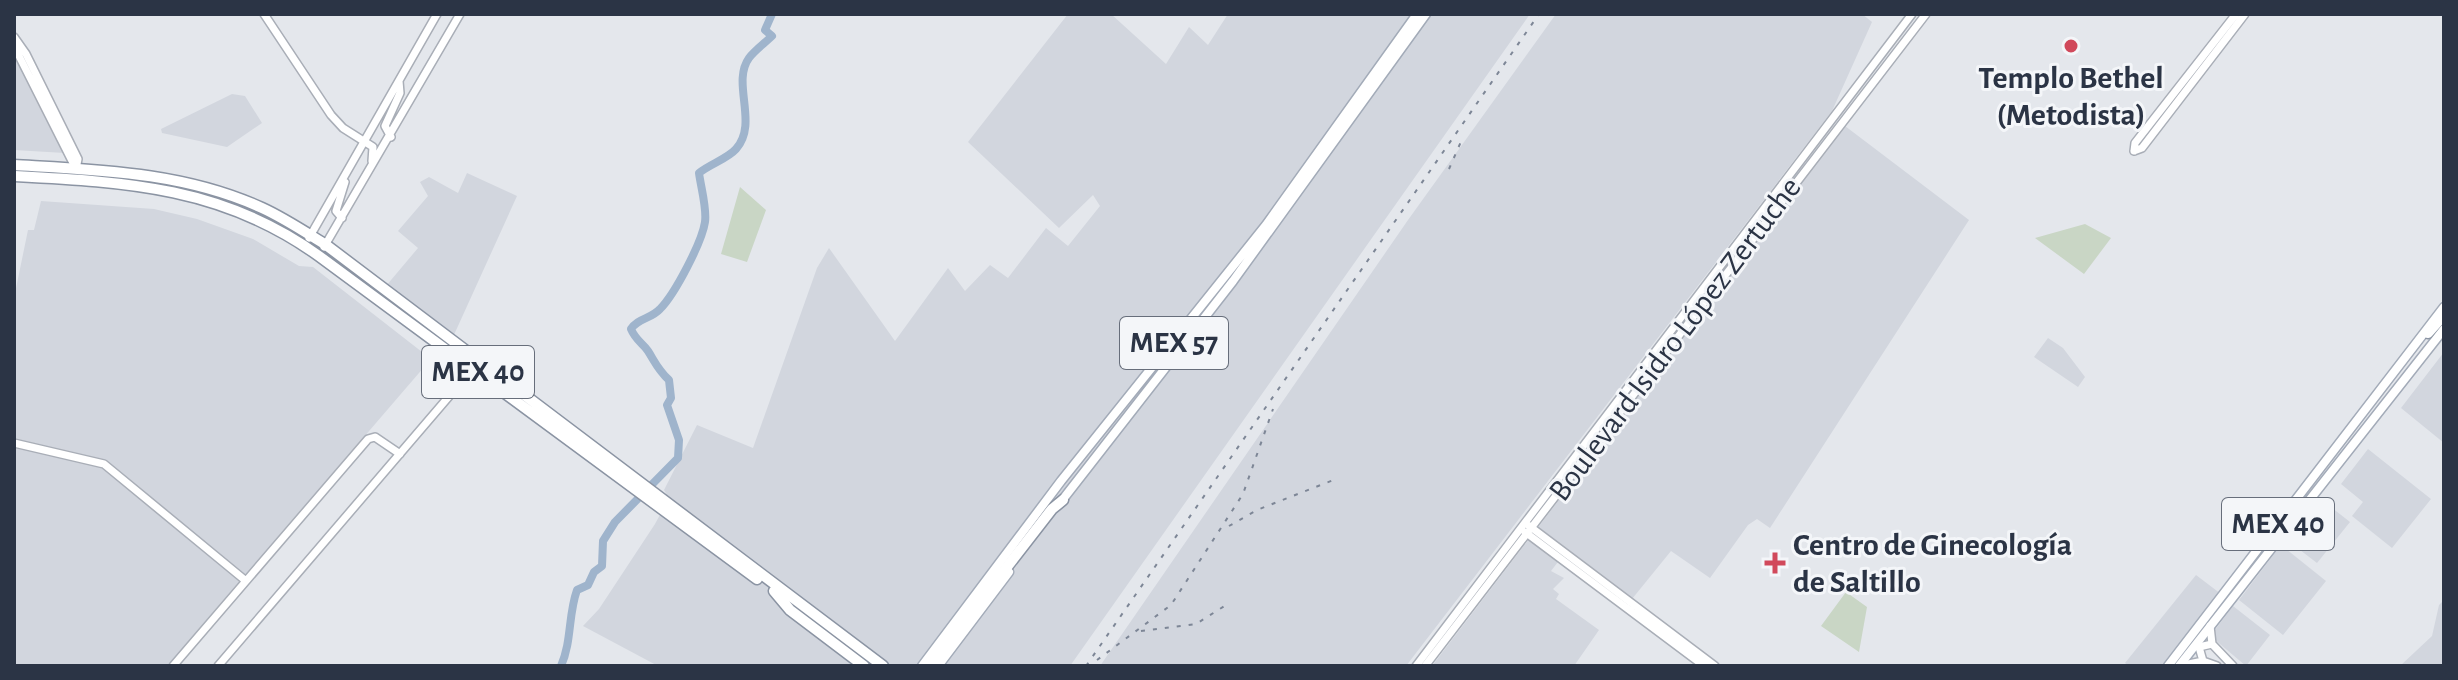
<svg xmlns="http://www.w3.org/2000/svg" width="2458" height="680" font-family="'Alegreya Sans',sans-serif">
<rect width="100%" height="100%" fill="#e4e7ec"/>
<path fill="#d2d6de" d="M1068,14H1111L1166,64L1189,27L1208,45L1228,14H1530L1070,666H658L583,626L599,609L655,524L669,498L664,490L697,425L753,448L817,268L829,248L895,341L948,268L965,291L990,265L1008,278L1046,228L1068,246L1100,206L1093,195L1059,228L968,142Z
M1556,14H1862L1872,22L1832,111L1406,666H1100L1408,220Z
M14,56L57,137L65,153L14,150Z
M232,94L245,96L262,123L227,147L162,133L161,129Z
M1845,126L1969,220L1770,528L1757,519L1748,525L1710,578L1671,551L1632,599L1567,550L1551,571L1564,578L1553,589L1559,594L1556,599L1599,630L1574,666H1432Z
M467,173L517,196L453,337L386,286L418,248L398,231L428,196L420,182L429,177L458,193Z
M41,201L154,209L197,219L253,239L299,266L313,267L431,359L167,666H14V298L28,230H34Z
M2048,338L2063,348L2085,377L2078,387L2034,357Z
M2444,352V443L2401,408Z
M2368,449L2431,499L2392,548L2352,516L2363,502L2341,484Z
M2322,500L2350,522L2317,563L2287,540Z
M2281,545L2326,581L2283,635L2239,600Z
M2196,575L2221,594L2163,666H2129L2125,663Z
M2444,600V666H2400L2432,636L2439,605Z
M2233,606L2270,635L2246,666L2214,639L2215,630Z"/>
<path fill="#c9d6c5" d="M740,187L766,210L747,262L721,254Z
M2085,224L2111,238L2084,274L2035,238Z
M1846,592L1867,607L1859,652L1821,626Z"/>
<g fill="none" stroke-linecap="round" stroke-linejoin="round">
<path stroke="#9fb4cc" stroke-width="8" d="M561,666C572,641 568,615 577,590L588,585L594,572L602,566L603,541L615,522L678,458L679,440L667,405L671,398L669,380C658,370 655,362 648,351C643,343 636,341 631,329C638,318 651,319 660,309C675,294 702,242 705,222C707,208 701,188 699,173C710,164 727,159 736,149C759,123 731,83 749,58C755,50 765,43 772,36L765,30L772,14"/>
<defs>
<path id="secondary" d="M264,14L331,115L343,128L373,147L372,161
M14,37L26,54L78,159L76,169
M14,46L76,169
M391,137L385,126L400,93L399,81
M2134,151L2142,148L2245,14
M2134,151L2135,143L2236,14
M342,218L336,211L345,182
M309,238L437,14
M324,247L460,14
M14,443L104,464L246,581
M1528,525L1715,666
M1525,532L1704,666
M2210,626L2212,644L2233,666
M2203,661L2199,647L2212,644
M173,666L368,439L375,437L400,454
M218,666L475,366
M1416,666L1912,14
M1425,666L1926,14
M2179,666L2203,661L2217,666"/>
<path id="primary" d="M1060,503L1233,281L1426,14
M922,666L1061,481L1266,225L1417,14
M938,666L1009,572
M2168,666L2444,307
M2179,666L2444,329"/>
<path id="highway" d="M14,165C98,170 184,172 262,208C284,218 305,232 326,245L883,666
M14,176C127,182 224,187 319,256L757,579
M2428,333L2444,315
M774,591L790,610L864,666
M930,666L1052,509L1063,500"/>
</defs>
<use href="#secondary" stroke="#a9aeb7" stroke-width="10"/>
<use href="#primary" stroke="#a3abb8" stroke-width="11"/>
<use href="#highway" stroke="#8b94a3" stroke-width="13"/>
<use href="#secondary" stroke="#fff" stroke-width="7"/>
<use href="#primary" stroke="#fff" stroke-width="8"/>
<use href="#highway" stroke="#fff" stroke-width="10"/>
<path stroke="#7d8696" stroke-width="2" stroke-dasharray="4 8" stroke-linecap="butt" d="M1449,169L1463,137
M1229,526L1257,510L1336,479
M1141,631L1196,624L1226,605
M1097,660L1171,605L1243,494L1273,409
M1086,666L1539,14"/>
</g>
<g fill="#d1495b" stroke="#f4f6f9" stroke-width="3">
<circle cx="2071" cy="46" r="8"/>
<path d="M1771 551h8v8h8v8h-8v8h-8v-8h-8v-8h8z"/>
</g>
<g text-anchor="middle" dominant-baseline="central" stroke-width="6" stroke-linejoin="round" paint-order="stroke">
<g fill="#f4f6f9" stroke="#676e7b" stroke-width="2">
<rect x="1120" y="317" width="108" height="52" rx="6"/>
<rect x="422" y="346" width="112" height="52" rx="6"/>
<rect x="2222" y="498" width="112" height="52" rx="6"/>
</g>
<g font-size="30" font-weight="bold" fill="#2b3445">
<text x="1174" y="343">MEX 57</text>
<text x="478" y="372">MEX 40</text>
<text x="2278" y="524">MEX 40</text>
</g>
<g font-size="32" font-weight="bold" fill="#2b3445" stroke="#f4f6f9">
<text x="2071" y="78">Templo Bethel<tspan x="2071" dy="37">(Metodista)</tspan></text>
<text x="1793" y="545" text-anchor="start">Centro de Ginecología<tspan x="1793" dy="37">de Saltillo</tspan></text>
</g>
<g font-size="32" fill="#2b3445" stroke="#f4f6f9">
<text transform="translate(1675 339) rotate(-53)">Boulevard Isidro López Zertuche</text>
</g>
</g>
<rect width="2458" height="680" fill="none" stroke="#2b3445" stroke-width="32"/>
</svg>
